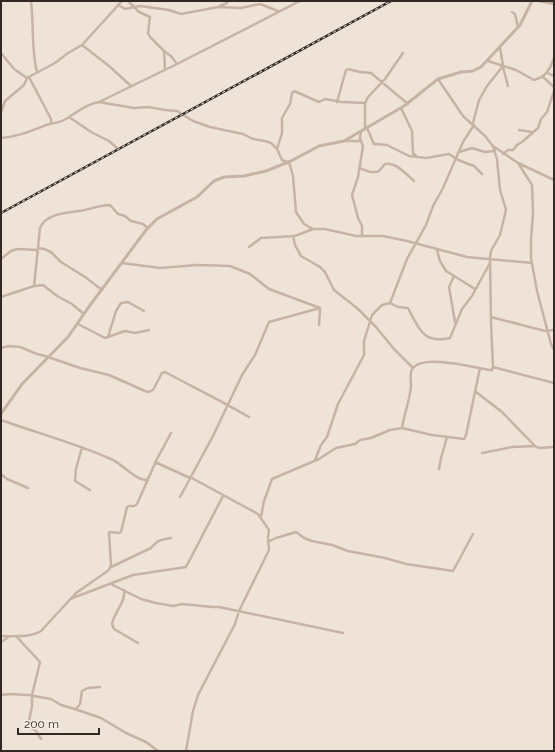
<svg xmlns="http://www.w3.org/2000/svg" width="555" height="752" font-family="Raleway,sans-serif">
<rect width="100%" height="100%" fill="#efe3d7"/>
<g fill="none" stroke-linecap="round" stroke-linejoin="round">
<path stroke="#c6b3a4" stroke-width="2.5" d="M31,1C34,24 31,49 37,72
M128,1L139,12L150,17L148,33L150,37L164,51L171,56L177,64
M539,1L554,4
M118,5L125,9L140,6L169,10L181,14L218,7L241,8L260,4L278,11
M220,6L227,3V1
M512,12L515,14L518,27
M82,45L109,66L131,86
M164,51L165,70
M1,53L14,69L27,78
M488,61L516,70L534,80C546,77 550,69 554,58
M503,67L508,86
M548,73L554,76
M29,77L51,119V124
M543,77L554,87
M438,79L463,116L485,136L493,146L518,163L554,180
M99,102L134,108L148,107L165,110L177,111L193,121L210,127L243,134L253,139L265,141L271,143L277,149L282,160L288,162L290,165L293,176L296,212L304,224L313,229H325L356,236H383L407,241L467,257L532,263
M337,102L346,70L348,69L360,72L371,73L408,104
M401,108L412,131L413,153L416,156
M1,113L5,101L24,85L27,78L55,63L68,53L82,45L122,1
M69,117L91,132L109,141L117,148
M473,123L479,100L487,86L503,66L500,47
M367,128L374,144L387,145L409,156L426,158L449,154L458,160L474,166L482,174
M365,129V103L368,97L385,79L403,53
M519,130L532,132
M361,132L360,138L363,146L358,177L352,195L358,218L362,226V236
M1,138C18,137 33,130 49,124C53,123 59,123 64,120C75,114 85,104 99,102L177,64L300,1
M344,141H361
M493,146L497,159L500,190L506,210L500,235L491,251L490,257L491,323L493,367
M277,149L282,133V118L290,104L292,93L294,91L319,102L325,99L342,102L365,103
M459,152L472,148L485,152L495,151
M503,154L508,150H513L517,145L522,142L538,128L541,119L547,112L554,91
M518,163L532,185L533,213L531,239V258L537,291L551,344L554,350
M359,168L370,172H376L379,171L385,164C396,162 406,174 414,181
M293,236L295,245L301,256L320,267L325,272L334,290L357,308L376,327L394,349L413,368
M249,247L261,238L295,236L313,229
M38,248L44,249L51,252L61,262L85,277L102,290
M437,250L440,261L446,271L475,289
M1,259L11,251L17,249L37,250
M122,263L160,268L197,265L230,266L250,274L269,289L320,308L319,325
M454,276L449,287L455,322
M34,286L40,228C47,212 70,213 85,210C93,208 102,205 110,205L118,214L125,216L131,221L143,224L148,228
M1,297L34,286L43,285L57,296L72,304L84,314
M390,303L398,307L408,308C419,328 422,344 450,338L462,309L472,296L490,263
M491,317L545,331L554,330
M78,324L105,338L125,331L135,333L149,330
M108,337L116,311L121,303L128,302L144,311
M1,348L9,346L20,347L37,354L45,356L80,368L109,375L145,391L149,392L153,390L162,373L165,372C193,387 222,401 249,417
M476,392L502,412L535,446
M1,420C37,433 75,443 111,459C123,464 134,480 147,480
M402,428C404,414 410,400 411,386C411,381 409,372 413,368C424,354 475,368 490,370H492L493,367L554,383
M82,447L76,469L75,481L90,490
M482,453L512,447L535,446L539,448L554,447
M315,460L321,445L327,437L338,404L364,355V341L372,315L382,305L390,303L407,259L426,225L433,206L443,188L463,142L474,125
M155,462L190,478
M439,469L441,458L447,437
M1,474L7,479L28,488
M180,497L213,436L242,375L255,355L269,322L320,308
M261,517L264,501L272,479L319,459L336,448L355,444L360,440L371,438L390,430L402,428L432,435L464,439L466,435L480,368
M268,542L276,538L296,532L304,538L312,541L332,545L348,551L385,558L406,564L453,571L473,534
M111,567L151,548C158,540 160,540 171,538
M111,584L141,599L156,603L173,606L182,604L212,607H219L343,633
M124,590C126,602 114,612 112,624L114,629L138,643
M70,599L133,575L186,567L223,496
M1,636C15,636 29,638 41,631L76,593L109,570L111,565L109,533L110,532L119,533L121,532L127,507L129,506H134L137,504L157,459L171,433
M16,636L40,662L32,695V706L28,726L36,731L41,739
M1,642L10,636
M1,695L10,694L28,695L51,699L61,705L75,709L101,718L126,733L146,742L158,751
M76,709L80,704L82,691L88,688L100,687
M186,751L193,711L198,695L235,624L239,611L269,550L268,537L269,530L258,514L190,477"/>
<path stroke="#c6b3a4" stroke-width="3" d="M1,414L22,384L68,337L88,308L146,230L157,219L197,197L214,181L224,177L244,176L266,171L291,161L319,146L344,141L404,106L438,79L461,72L473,71L481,67L520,25L532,1"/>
<defs>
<path id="rail" d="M1,213L391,1"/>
</defs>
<use href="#rail" stroke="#322925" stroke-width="2.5"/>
<use href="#rail" stroke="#f7ede3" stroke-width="1" stroke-dasharray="3" stroke-linecap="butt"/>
</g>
<rect width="555" height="752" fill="none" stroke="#322925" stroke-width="4"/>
<path d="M18 728v6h81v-6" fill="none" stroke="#322925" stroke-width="2"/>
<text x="24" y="728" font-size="12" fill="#322925" stroke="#f7ede3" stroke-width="3" paint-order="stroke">200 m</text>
</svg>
